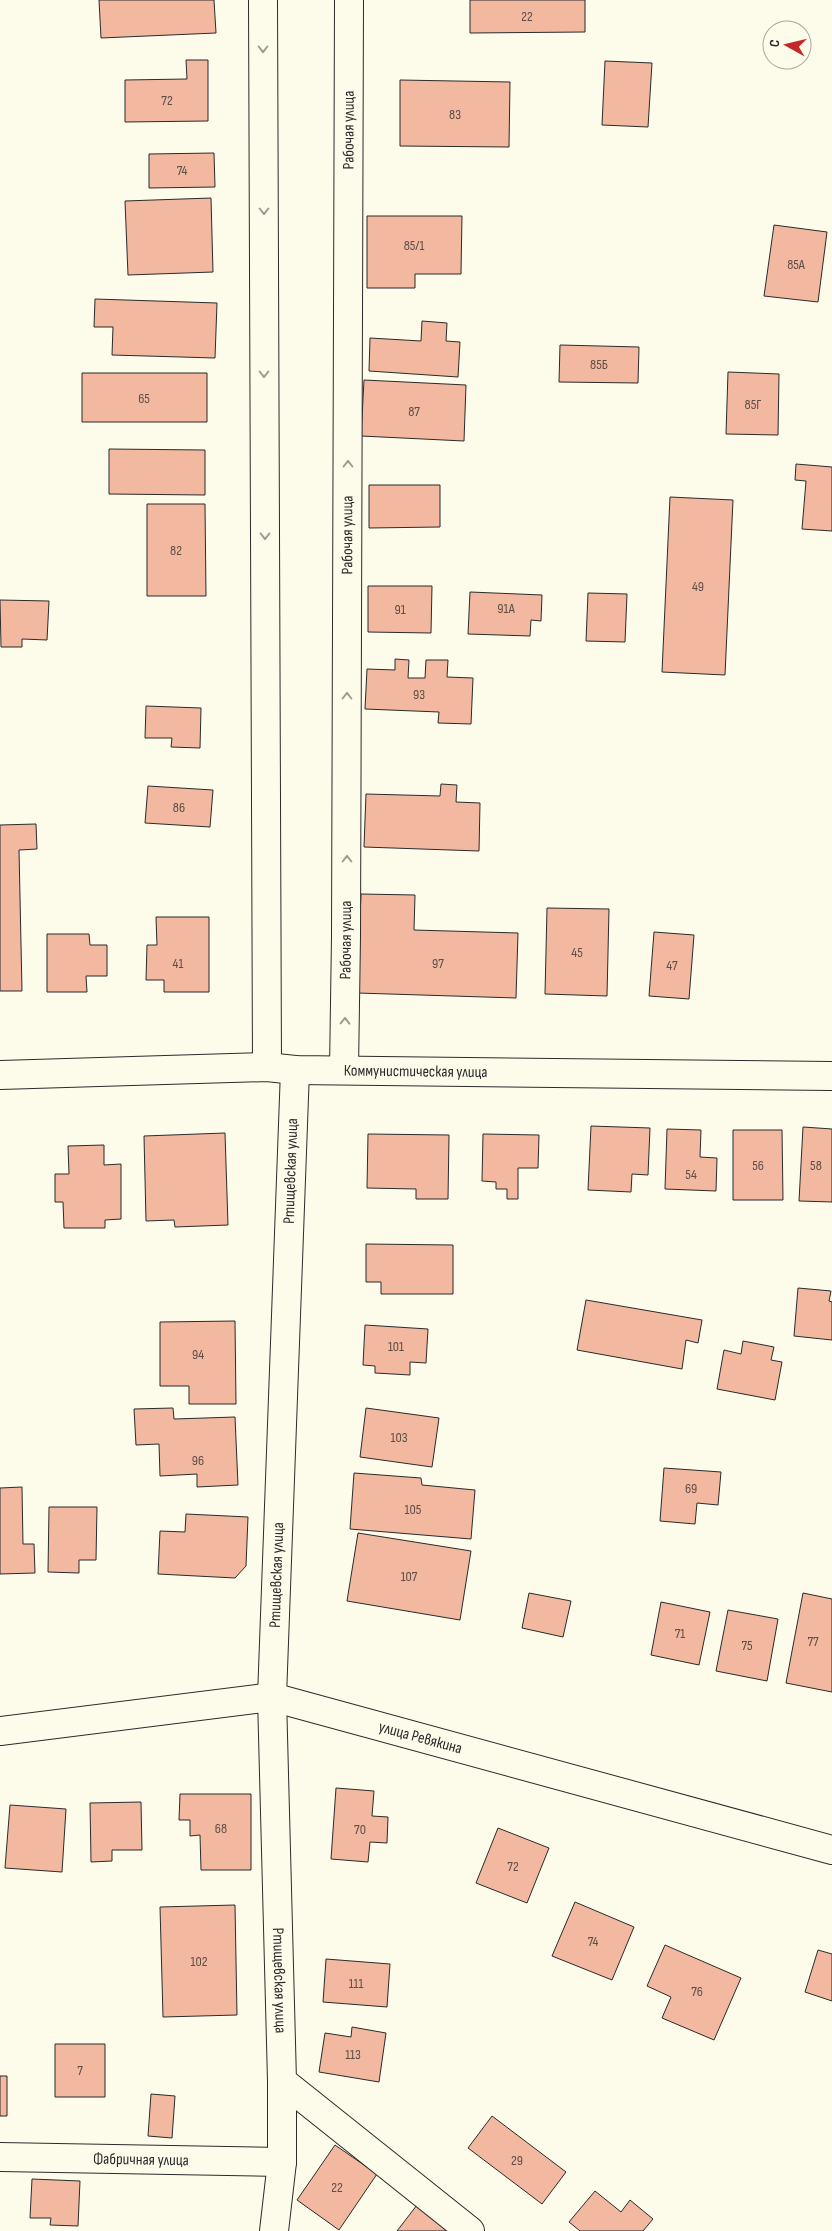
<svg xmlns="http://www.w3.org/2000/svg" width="832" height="2231" font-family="'Sofia Sans Condensed',sans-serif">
<rect width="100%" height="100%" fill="#fdfbea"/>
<path fill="#f2b8a0" stroke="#2b2b2b" d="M99,0H214L216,33L101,38Z
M470,0H585V32L470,33Z
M186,60H208V121L125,122V80L187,79Z
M605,61L652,63L648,127L602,125Z
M400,80L510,82L509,147L400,146Z
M214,153L215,187L149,188V154Z
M211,198L213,272L128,275L125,201Z
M367,216H462L461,274H415V288H367Z
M774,225L827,232L818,302L764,296Z
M95,299L217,303L215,358L112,355L113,327H94Z
M422,321L447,323L446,341L460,342L458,377L369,371L370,338L421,341Z
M560,345L639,347L638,383L559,382Z
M728,372L779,374L778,435L726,434Z
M82,373H207V422H82Z
M364,380L466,385L464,441L361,436Z
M109,449L205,450V495L109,494Z
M796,464L832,467V531L802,529L806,481L795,480Z
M369,485H440V527L369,528Z
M670,497L733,500L725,675L662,672Z
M147,504H205L206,596H147Z
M368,586H432L431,633L368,632Z
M470,592L542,595L541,621L531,620L530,636L468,634Z
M588,593L627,594L625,642L586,641Z
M0,600L49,601L47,640L22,639V647H1Z
M395,659L409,660L408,678H425L426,660H448L447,677L473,678L471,724L438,723L439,712L365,709L367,669L395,670Z
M146,706L201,708L200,748L171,747L172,738H145Z
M441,784L457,785L456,802L480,803L479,851L364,847L366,794L440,796Z
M148,786L213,790L210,827L145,823Z
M36,824L37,849L19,850L22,991H0V825Z
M361,894L415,895L414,930L518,933L516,998L357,993Z
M547,908L609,909L607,996L545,994Z
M156,917H209V992H164V980H146L147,945H157Z
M654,932L694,935L689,999L649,996Z
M47,934H89L90,945H107V976H86L87,992H47Z
M591,1126L650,1128L648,1175L632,1174L631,1192L588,1190Z
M803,1127L832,1129V1202L799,1201Z
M667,1129L701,1130L700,1157L717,1158L716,1191L665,1189Z
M733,1130H782L783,1200H733Z
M225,1133L228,1225L175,1227L174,1220L146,1221L144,1136Z
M368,1134L449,1135L448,1199H416V1189L367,1188Z
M483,1134L539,1135L538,1168H518V1199H507V1189H496V1182L482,1181Z
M104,1145V1165L121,1164V1219L105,1220V1228H64L63,1202H55V1174H69L68,1146Z
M366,1244L453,1245V1294H381V1282H366Z
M798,1288L831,1291L829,1301L832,1302V1340L794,1336Z
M586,1300L702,1320L698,1343L686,1340L682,1369L577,1350Z
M235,1321L236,1404H189V1386H160V1322Z
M365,1325L428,1329L426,1363L410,1362V1375L375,1373V1366L363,1365Z
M743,1341L774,1347L771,1360L782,1362L775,1400L717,1389L724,1350L741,1354Z
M173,1408L174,1419L235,1417L238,1485L197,1487V1474L160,1476L159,1444L136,1445L134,1409Z
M366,1408L439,1418L432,1467L360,1457Z
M664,1468L721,1472L718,1505L697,1503L695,1524L660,1521Z
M354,1473L421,1478L422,1485L475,1490L471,1539L350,1529Z
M22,1487L23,1544H34L35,1573L0,1574V1488Z
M49,1507H97L96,1560H79V1573L48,1572Z
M186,1514L248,1517L246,1566L235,1578L158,1574L160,1531L185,1532Z
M358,1533L471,1551L460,1620L347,1601Z
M529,1593L571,1601L563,1637L522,1628Z
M803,1593L832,1599V1692L786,1683Z
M661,1602L710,1612L699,1665L651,1655Z
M728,1610L778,1619L767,1681L716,1671Z
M336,1788L374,1791L372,1816L388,1817L387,1843L370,1842L368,1862L331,1859Z
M180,1794H251V1870H201L200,1835L190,1836V1820H179Z
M141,1802L142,1850H112V1861L91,1862L90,1803Z
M10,1805L66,1809L62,1872L5,1868Z
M498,1828L549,1848L527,1903L476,1883Z
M575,1902L634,1927L612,1980L552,1956Z
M235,1905L237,2015L163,2017L160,1907Z
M665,1945L741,1978L714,2040L662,2018L671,1997L647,1986Z
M818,1950L832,1954V2001L805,1992Z
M326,1959L390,1964L387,2007L323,2002Z
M352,2027L386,2033L379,2082L319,2072L325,2033L351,2037Z
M55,2044H105V2097H55Z
M0,2076H7V2116H0Z
M151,2094L175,2096L172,2138L148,2136Z
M492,2116L566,2172L542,2204L468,2148Z
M335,2145L377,2174L339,2230L297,2200Z
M32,2179L80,2181L78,2226L50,2225L51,2218H30Z
M595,2191L621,2212L630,2200L653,2219L643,2231H580L569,2222Z
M417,2205L450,2231H397Z"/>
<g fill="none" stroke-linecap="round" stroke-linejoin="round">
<defs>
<g id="minor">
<path d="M263,0L267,1067"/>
<path id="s1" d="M295,1070L272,1697L282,2081L470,2231"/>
<path id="s2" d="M344,1070L346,936L349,0"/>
<path id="s3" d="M0,1075L267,1067L295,1070L832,1076"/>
<path id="s4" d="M0,1731L272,1697L832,1850"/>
<path id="s5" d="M0,2157L282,2162"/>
<path d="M274,2231L282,2162V2081"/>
</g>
</defs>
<use href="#minor" stroke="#2b2b2b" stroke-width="30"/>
<use href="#minor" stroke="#fdfbea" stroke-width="28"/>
</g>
<defs><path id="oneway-chevron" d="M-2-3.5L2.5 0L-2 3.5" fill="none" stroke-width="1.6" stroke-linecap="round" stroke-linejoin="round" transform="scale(1.25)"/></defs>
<g stroke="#9e9d94">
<use href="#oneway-chevron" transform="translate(263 49) rotate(90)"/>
<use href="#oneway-chevron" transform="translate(264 211) rotate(90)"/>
<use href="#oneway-chevron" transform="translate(264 374) rotate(90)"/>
<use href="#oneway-chevron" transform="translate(348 464) rotate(-90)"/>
<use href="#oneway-chevron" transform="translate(265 536) rotate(90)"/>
<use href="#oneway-chevron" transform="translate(347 696) rotate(-90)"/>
<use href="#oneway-chevron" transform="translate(347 859) rotate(-90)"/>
<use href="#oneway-chevron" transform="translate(345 1021) rotate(-89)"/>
</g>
<g text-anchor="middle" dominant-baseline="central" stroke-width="4" stroke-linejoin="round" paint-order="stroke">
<g font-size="14" fill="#5d4e48">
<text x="527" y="16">22</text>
<text x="167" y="100">72</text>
<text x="455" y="114">83</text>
<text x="182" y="170">74</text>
<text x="414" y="245">85/1</text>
<text x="796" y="264">85А</text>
<text x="599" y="364">85Б</text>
<text x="144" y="398">65</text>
<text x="753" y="404">85Г</text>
<text x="414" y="411">87</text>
<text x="176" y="550">82</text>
<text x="698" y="586">49</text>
<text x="506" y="608">91А</text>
<text x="400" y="609">91</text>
<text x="419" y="694">93</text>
<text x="179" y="807">86</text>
<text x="577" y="952">45</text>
<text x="178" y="963">41</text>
<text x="438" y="963">97</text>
<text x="672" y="965">47</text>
<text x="758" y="1165">56</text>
<text x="816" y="1165">58</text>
<text x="691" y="1174">54</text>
<text x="396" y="1346">101</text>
<text x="198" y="1354">94</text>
<text x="399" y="1437">103</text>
<text x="198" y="1460">96</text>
<text x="691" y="1488">69</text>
<text x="413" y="1509">105</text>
<text x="409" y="1576">107</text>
<text x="680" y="1633">71</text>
<text x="813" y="1641">77</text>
<text x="747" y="1645">75</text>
<text x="221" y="1828">68</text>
<text x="360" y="1829">70</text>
<text x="513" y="1866">72</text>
<text x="593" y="1941">74</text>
<text x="199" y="1961">102</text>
<text x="356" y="1983">111</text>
<text x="697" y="1991">76</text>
<text x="353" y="2054">113</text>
<text x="80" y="2070">7</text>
<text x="517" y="2160">29</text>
<text x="337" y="2187">22</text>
</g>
<g font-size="16" fill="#2b2b2b" stroke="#fdfbea">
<text stroke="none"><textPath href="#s2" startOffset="940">Рабочая улица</textPath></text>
<text stroke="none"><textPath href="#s2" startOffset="535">Рабочая улица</textPath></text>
<text stroke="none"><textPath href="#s2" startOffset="130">Рабочая улица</textPath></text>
<text stroke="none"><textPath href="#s3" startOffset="416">Коммунистическая улица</textPath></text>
<text transform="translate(291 1171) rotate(-88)">Ртищевская улица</text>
<text transform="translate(277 1575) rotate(-88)">Ртищевская улица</text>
<text stroke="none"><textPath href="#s4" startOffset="428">улица Ревякина</textPath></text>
<text stroke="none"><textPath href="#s1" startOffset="911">Ртищевская улица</textPath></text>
<text stroke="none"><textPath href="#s5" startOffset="141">Фабричная улица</textPath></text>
</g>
</g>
<g transform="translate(787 45) rotate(278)"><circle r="24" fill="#fdfbea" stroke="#a9a89e"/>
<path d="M0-4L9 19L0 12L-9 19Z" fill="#c62828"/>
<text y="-8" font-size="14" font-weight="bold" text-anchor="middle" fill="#2b2b2b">С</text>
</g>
</svg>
